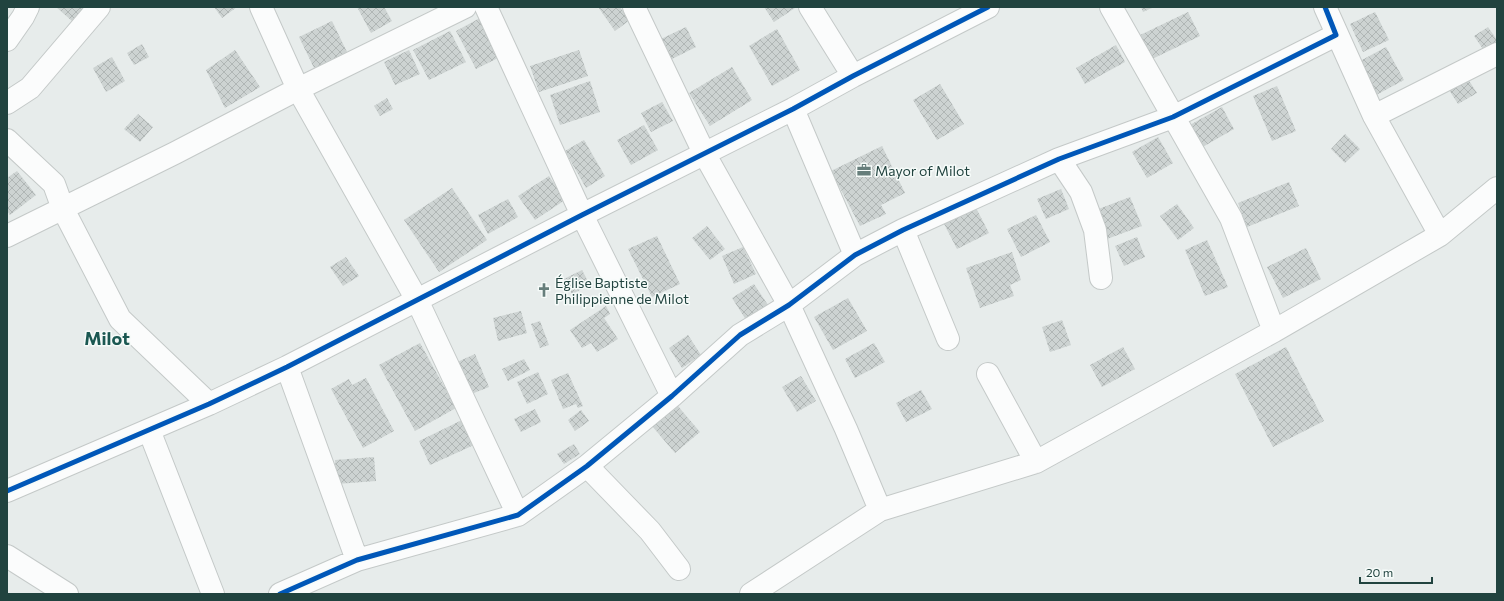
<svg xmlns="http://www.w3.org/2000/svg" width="1504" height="601" font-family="Commissioner,sans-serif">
<defs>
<pattern id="building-cross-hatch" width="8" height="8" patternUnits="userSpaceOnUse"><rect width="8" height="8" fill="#cdd3d2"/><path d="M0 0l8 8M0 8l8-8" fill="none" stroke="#b0b6b5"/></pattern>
</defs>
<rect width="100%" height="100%" fill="#e7eceb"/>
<path fill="url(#building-cross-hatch)" d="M56,7H85L72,21Z
M214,7H237L222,18Z
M357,7H384L392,21L371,33Z
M598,7H620L630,20L615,31Z
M764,7H794L795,8L774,22Z
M1141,7H1154L1143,12Z
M1188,12L1200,36L1148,61L1136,37Z
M1375,12L1389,40L1363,52L1350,24Z
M480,18L500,57L476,69L456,31Z
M332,21L347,52L314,68L299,37Z
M686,27L696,47L672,59L661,39Z
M1488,27L1497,40V45L1485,52L1474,36Z
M777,29L800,70L772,86L749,46Z
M450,31L466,62L429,80L413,50Z
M142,44L149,57L134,65L127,53Z
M1116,45L1125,62L1085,84L1076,68Z
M1386,47L1404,80L1367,100L1349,67Z
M235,50L260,87L225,108L206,70Z
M409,50L420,74L395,85L384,62Z
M579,50L588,76L539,92L530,66Z
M112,57L125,81L106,92L93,68Z
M732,67L752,100L710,126L689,93Z
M1468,79L1477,93L1458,104L1449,90Z
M590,81L600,112L560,125L550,95Z
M940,84L964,124L937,140L913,100Z
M1277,86L1296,131L1272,141L1253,96Z
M387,98L393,109L380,116L374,106Z
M662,102L673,121L651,132L641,113Z
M1222,107L1234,129L1194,152L1181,130Z
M138,114L153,127L140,142L124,129Z
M644,125L658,150L631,165L617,140Z
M1345,134L1360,149L1345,163L1331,149Z
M1158,137L1173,163L1147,178L1132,152Z
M584,140L605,176L586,188L565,151Z
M882,146L905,193L881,205L886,214L860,226L831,171Z
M17,171L36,195L10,215L7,211V178Z
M549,176L565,200L535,220L518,196Z
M1289,182L1299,206L1247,227L1238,203Z
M452,188L487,240L439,272L404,220Z
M1061,189L1069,209L1046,219L1037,199Z
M1130,197L1142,226L1107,239L1096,210Z
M508,199L518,217L488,234L478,215Z
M974,204L989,233L957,249L942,220Z
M1177,204L1194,228L1178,240L1160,216Z
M1036,215L1050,242L1021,257L1007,229Z
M707,226L725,249L710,260L692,238Z
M657,236L680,284L652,297L628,249Z
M1137,237L1145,257L1124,266L1115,246Z
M1207,240L1228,287L1205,296L1185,250Z
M743,247L756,274L734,284L722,256Z
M1306,248L1321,279L1283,298L1267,267Z
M1012,252L1021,280L1010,285L1014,296L980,308L966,268Z
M346,257L359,276L343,286L330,267Z
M582,270L590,285L572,294L564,279Z
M754,284L770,308L748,323L732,298Z
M848,298L867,331L833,350L814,317Z
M606,306L610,314L604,318L618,339L597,352L591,343L582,348L570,330Z
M521,311L527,333L498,341L493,318Z
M1062,320L1071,345L1050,352L1042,327Z
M540,321L549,345L540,348L531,324Z
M688,335L701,355L682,368L669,348Z
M420,343L456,408L415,431L379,365Z
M874,343L885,362L855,378L845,359Z
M1123,347L1135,369L1102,387L1090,365Z
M1286,347L1324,421L1273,447L1235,374Z
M475,354L489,387L469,395L455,363Z
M524,359L530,370L508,381L502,369Z
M538,372L548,394L527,404L517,382Z
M568,373L583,406L578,408L576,404L563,409L551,380Z
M801,376L816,401L797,412L782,387Z
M366,378L394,431L363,448L331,389L349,379L352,385Z
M921,390L932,409L906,422L896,403Z
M677,405L700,432L675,453L652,426Z
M535,409L541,422L521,432L514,419Z
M581,410L589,421L575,431L568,420Z
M462,420L474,445L430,465L419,441Z
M574,444L580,454L564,464L557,454Z
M374,457L376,481L337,484L335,460Z"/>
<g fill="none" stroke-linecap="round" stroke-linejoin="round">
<defs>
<path id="minor" d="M261,7L298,89L417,300L518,515
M486,7L582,215L672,396
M634,7L704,153L789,305L846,429L880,510
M810,7L853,76
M1325,7L1374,116L1440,235
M7,40L23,17L28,7
M7,103L30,88L99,7
M793,109L855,255
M1374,116L1497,54
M7,140L54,184L63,209L120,319L209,404
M1059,159L1081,192L1095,230L1101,278
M903,230L948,339
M7,236L175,153L298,89L465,7
M1274,331L1440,235L1497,188
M287,367L357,560
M988,374L1036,462
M149,430L213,594
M587,466L650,531L679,569
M7,491L209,404L287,367L582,215L793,109L853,76L988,7
M7,556L67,594
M280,594L357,560L518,515L587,466L672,396L740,335L789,305L855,255L903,230L1059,159L1173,117L1336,35
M751,594L880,510L1036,462L1274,331L1231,218L1111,7"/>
</defs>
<use href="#minor" stroke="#c4c9c8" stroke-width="24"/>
<use href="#minor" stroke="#fbfcfc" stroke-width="22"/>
<defs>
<path id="cycleway" d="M7,491L209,404L287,367L582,215L793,109L853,76L988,7
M280,594L357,560L518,515L587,466L672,396L740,335L789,305L855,255L903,230L1059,159L1173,117L1336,35L1325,7"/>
</defs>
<use href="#cycleway" stroke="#f6fbf9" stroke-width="8"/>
<use href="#cycleway" stroke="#0057b8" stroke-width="5"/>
</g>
<defs>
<symbol id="office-bare" viewBox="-9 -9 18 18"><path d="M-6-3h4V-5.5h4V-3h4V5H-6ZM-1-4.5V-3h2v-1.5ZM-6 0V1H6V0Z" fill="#667e7b" stroke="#f6fbf9" stroke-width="2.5" paint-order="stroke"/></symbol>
<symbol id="church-bare" viewBox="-9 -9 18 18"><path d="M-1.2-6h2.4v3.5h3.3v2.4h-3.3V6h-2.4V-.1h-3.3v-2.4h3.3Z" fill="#667e7b" stroke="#f6fbf9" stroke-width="2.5" paint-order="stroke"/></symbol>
</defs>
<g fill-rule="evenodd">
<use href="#office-bare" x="854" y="160" width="20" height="20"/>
<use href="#church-bare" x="534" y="280" width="20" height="20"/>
</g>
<g text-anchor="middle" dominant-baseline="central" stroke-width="3" stroke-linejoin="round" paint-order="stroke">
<g font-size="14" fill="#21433f" stroke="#f6fbf9" text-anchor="start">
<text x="875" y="170">Mayor of Milot</text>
<text x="555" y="282">Église Baptiste<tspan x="555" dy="16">Philippienne de Milot</tspan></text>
</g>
<g font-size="18" font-weight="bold" fill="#1b5852" stroke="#f6fbf9">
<text x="107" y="338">Milot</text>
</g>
</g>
<rect width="1504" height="601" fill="none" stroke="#21433f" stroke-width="16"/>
<path d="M1360 577v6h72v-6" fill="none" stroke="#21433f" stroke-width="2"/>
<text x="1366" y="577" font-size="12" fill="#21433f" stroke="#f6fbf9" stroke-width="3" paint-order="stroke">20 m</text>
</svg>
